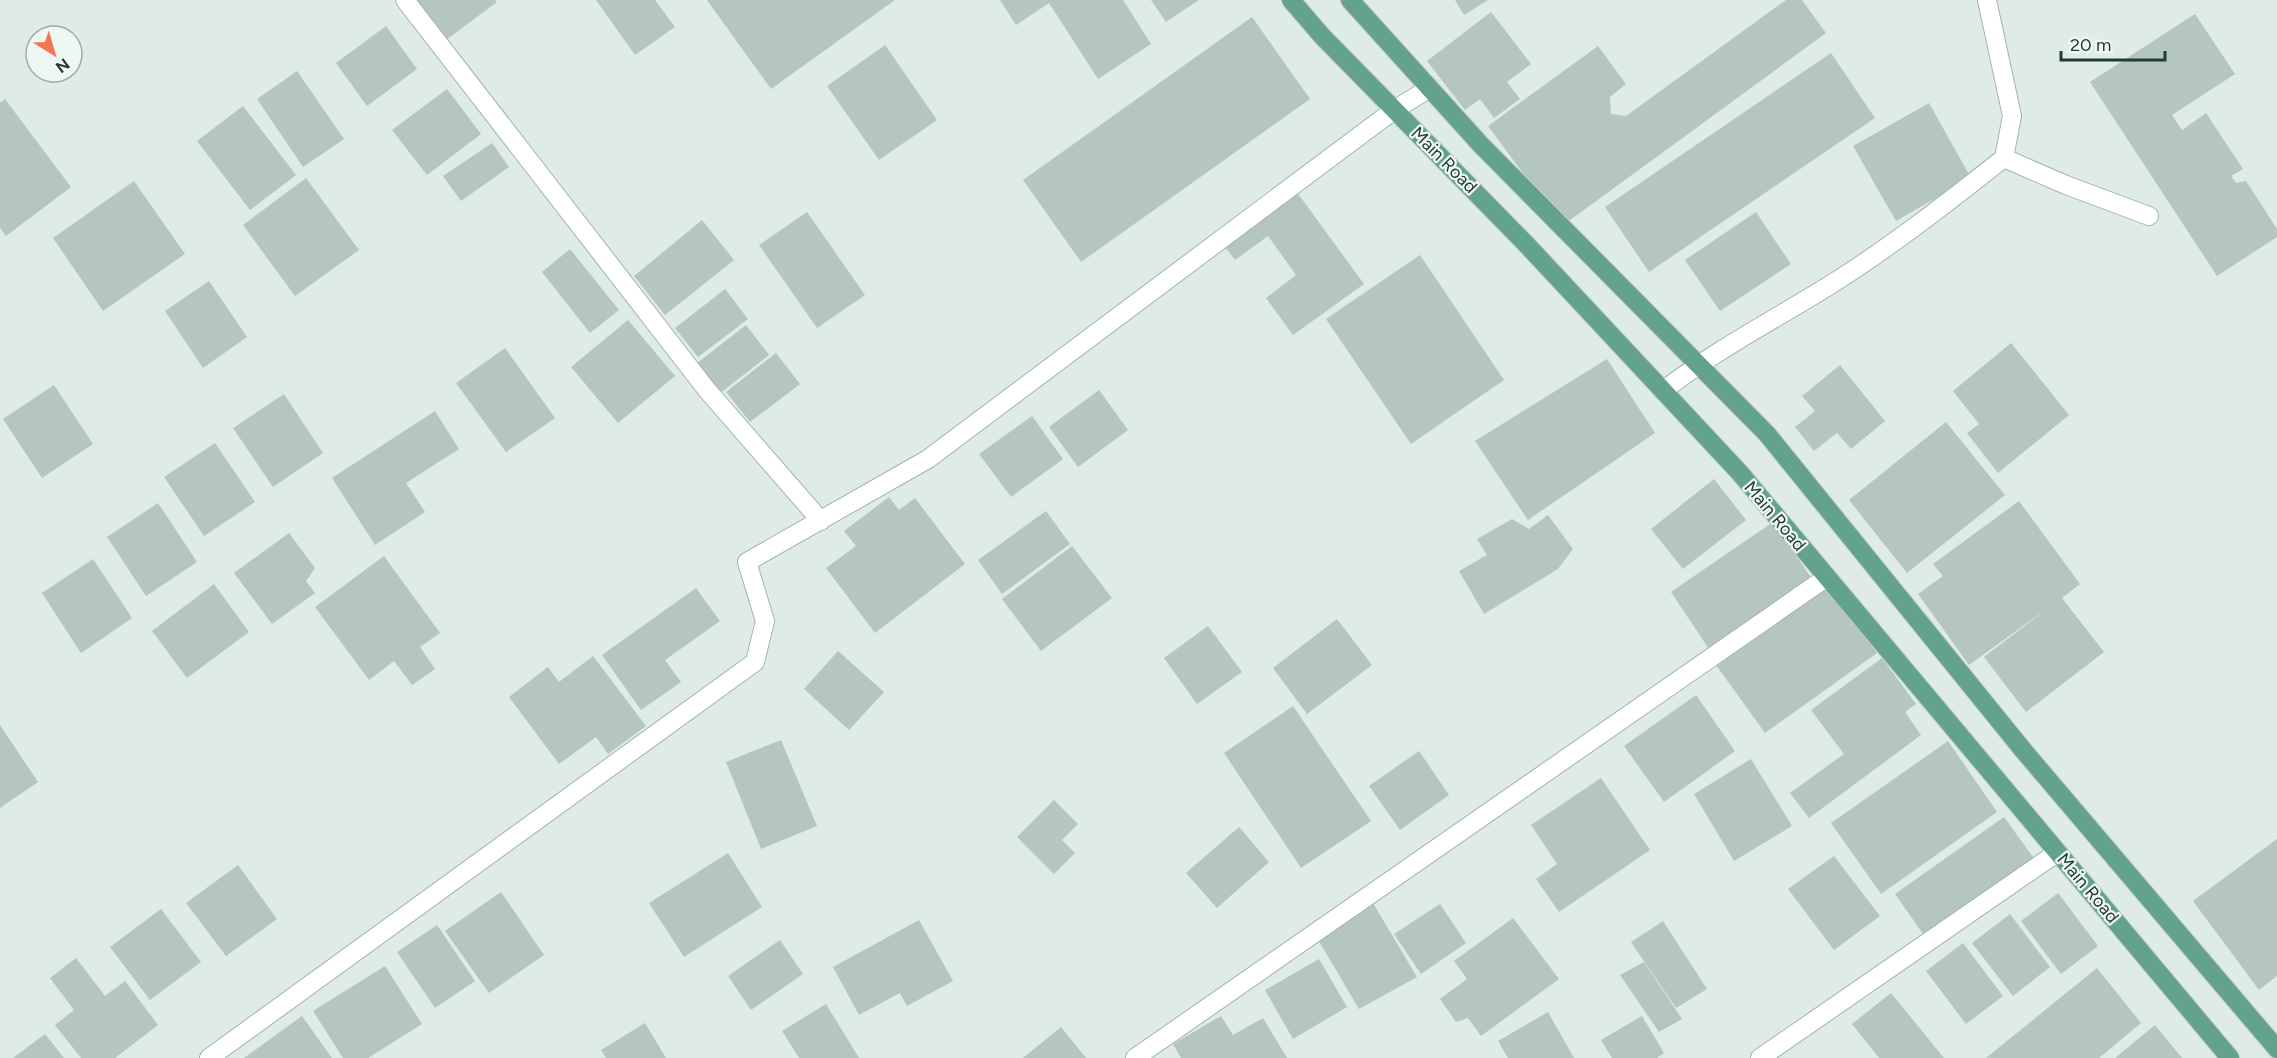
<svg xmlns="http://www.w3.org/2000/svg" width="2277" height="1058" font-family="Figtree,sans-serif">
<rect width="100%" height="100%" fill="#dfebe5"/>
<path fill="#b4c6be" d="M409,0H495L497,2L442,43Z
M596,0H655L675,27L635,55Z
M707,0H895L771,89Z
M1000,0H1123L1151,44L1098,79L1049,3L1016,25Z
M1151,0H1199L1166,22Z
M1455,0H1488L1464,15Z
M1786,0H1802L1826,33L1562,226L1488,126L1598,46L1626,84L1610,97L1611,114L1626,116Z
M1491,12L1531,64L1507,82L1520,99L1494,118L1480,99L1465,110L1427,61Z
M2195,14L2235,74L2172,115L2182,130L2206,113L2243,169L2231,176L2236,183L2246,181L2277,229V237L2217,276L2090,82Z
M1252,17L1310,99L1081,262L1023,180Z
M386,26L417,69L367,106L336,63Z
M885,45L937,120L879,160L827,86Z
M1831,53L1875,118L1649,272L1605,207Z
M297,71L344,139L303,167L257,99Z
M447,89L481,134L427,175L392,130Z
M5,99L71,187L6,236L0,228V103Z
M1929,103L1971,178L1896,221L1853,146Z
M243,106L296,175L250,210L197,141Z
M492,143L509,167L461,201L443,176Z
M306,178L359,250L295,296L243,225Z
M134,181L185,254L103,311L53,238Z
M1296,191L1364,284L1293,335L1266,298L1296,275L1268,236L1235,260L1223,244Z
M807,212L865,295L817,328L759,245Z
M1756,212L1791,264L1720,311L1685,260Z
M702,220L734,260L665,315L634,276Z
M570,249L619,310L590,333L542,272Z
M1420,255L1504,380L1411,444L1326,319Z
M209,281L247,337L203,368L165,311Z
M725,289L748,319L698,357L675,328Z
M628,320L675,376L618,423L571,367Z
M746,325L769,355L719,394L696,364Z
M2011,343L2069,415L1998,473L1967,433L1979,424L1953,391Z
M505,348L555,418L506,452L456,383Z
M776,353L800,384L750,422L726,392Z
M1607,359L1655,433L1528,520L1475,441Z
M1840,365L1885,421L1851,449L1837,433L1814,451L1795,427L1815,411L1802,396Z
M54,385L93,444L42,478L3,419Z
M1099,390L1128,430L1078,467L1049,427Z
M284,394L323,453L273,487L233,428Z
M435,411L459,449L406,483L425,512L375,545L332,478Z
M1032,416L1063,459L1011,497L979,454Z
M1946,422L2005,495L1907,573L1849,500Z
M215,443L255,502L204,536L164,477Z
M1714,479L1746,520L1683,569L1651,529Z
M889,497L899,510L915,498L965,564L875,633L826,568L856,546L844,531Z
M2019,501L2080,584L2062,598L2104,652L2026,712L1984,657L2048,608L1969,665L1918,594L1943,576L1933,564Z
M158,503L197,562L146,596L107,537Z
M1046,511L1070,544L1002,594L978,560Z
M1548,515L1573,549L1558,569L1484,614L1459,571L1487,555L1477,539L1512,519L1529,529Z
M1773,522L1814,582L1711,652L1671,592Z
M289,533L315,568L306,581L315,593L272,624L234,573Z
M1072,546L1112,598L1041,651L1002,599Z
M384,556L440,633L420,647L435,669L412,685L394,661L369,680L315,607Z
M93,559L132,618L81,653L42,593Z
M214,584L249,632L187,678L152,631Z
M1828,584L1877,653L1765,733L1716,665Z
M696,588L720,621L665,660L681,682L641,710L602,655Z
M1337,619L1372,665L1307,714L1273,668Z
M1208,626L1242,672L1197,704L1164,658Z
M838,651L884,692L849,730L804,689Z
M593,656L646,726L608,754L596,737L559,764L509,697L548,667L559,682Z
M1882,658L1916,704L1905,712L1921,735L1809,818L1790,793L1844,754L1811,710Z
M1696,695L1735,751L1664,802L1624,746Z
M1293,706L1371,821L1301,868L1224,753Z
M0,725L38,782L0,808Z
M781,740L817,826L761,849L726,762Z
M1948,741L1997,812L1881,894L1831,823Z
M1419,751L1449,795L1400,830L1369,786Z
M1751,759L1792,826L1734,861L1694,794Z
M1601,778L1650,850L1559,912L1536,879L1557,864L1531,825Z
M1054,800L1078,824L1062,840L1075,853L1054,874L1017,837Z
M2004,817L2035,860L1926,938L1895,894Z
M1239,827L1269,862L1217,908L1186,873Z
M2277,839V976L2259,990L2193,901Z
M728,853L762,907L684,957L649,903Z
M1834,856L1880,916L1834,950L1788,889Z
M238,865L277,919L226,956L186,903Z
M501,892L544,955L489,993L445,931Z
M2058,893L2098,946L2061,974L2021,921Z
M1373,903L1417,977L1359,1009L1317,938Z
M1440,904L1466,943L1421,974L1394,934Z
M161,909L201,962L150,1000L110,947Z
M2010,914L2050,967L2013,996L1972,943Z
M1513,918L1559,979L1481,1036L1468,1018L1456,1022L1440,999L1467,979L1454,961Z
M919,920L953,981L907,1006L900,993L859,1015L833,967Z
M1663,921L1707,989L1676,1008L1631,942Z
M437,925L475,981L435,1008L397,952Z
M780,940L803,974L751,1010L728,976Z
M1963,943L2003,996L1966,1024L1926,971Z
M76,958L105,996L125,981L158,1025L115,1058H81L55,1025L74,1010L50,978Z
M1319,959L1347,1007L1293,1039L1265,990Z
M1644,962L1682,1019L1659,1032L1620,975Z
M385,966L422,1024L368,1058H343L313,1011Z
M2097,968L2141,1023L2099,1058H1986Z
M1891,993L1944,1058H1879L1852,1024Z
M826,1004L859,1058H799L782,1031Z
M1548,1012L1574,1058H1508L1498,1041Z
M302,1016L332,1058H244Z
M1221,1016L1233,1035L1263,1018L1287,1058H1181L1173,1044Z
M1642,1016L1664,1053L1657,1058H1612L1601,1040Z
M645,1023L666,1058H606L601,1050Z
M2155,1025L2182,1058H2115Z
M1061,1027L1086,1058H1023Z
M45,1034L64,1058H13Z"/>
<g fill="none" stroke-linecap="round" stroke-linejoin="round">
<defs>
<path id="minor" d="M405,0L707,390L821,521
M2004,158L2066,185L2149,216
M1663,391C1715,350 1774,320 1830,285C1891,247 1948,202 2004,158L2012,116L1987,0
M209,1058L755,662L765,621L747,562L928,459L1394,110L1430,88
M1135,1058L1827,577
M1760,1058L2058,852"/>
<path id="major" d="M1291,0L1322,36L1526,244L1740,473L2230,1058
M1350,0L1481,145L1767,434L2023,750L2277,1049"/>
</defs>
<use href="#minor" stroke="#a2b3ac" stroke-width="20"/>
<use href="#major" stroke="#c1c8c6" stroke-width="20"/>
<use href="#minor" stroke="#fff" stroke-width="18"/>
<use href="#major" stroke="#62a28f" stroke-width="18"/>
</g>
<g text-anchor="middle" dominant-baseline="central" stroke-width="4.5" stroke-linejoin="round" paint-order="stroke">
<g font-size="18" fill="#203b33" stroke="#eff7f3">
<text transform="translate(1444 160) rotate(45)">Main Road</text>
<text transform="translate(1775 516) rotate(50)">Main Road</text>
<text transform="translate(2088 888) rotate(50)">Main Road</text>
</g>
</g>
<g transform="translate(54 54) rotate(143)"><circle r="28" fill="#eff7f3" stroke="#9caca6" stroke-width="1.5"/>
<path d="M0-4.5L10 22L0 15L-10 22Z" fill="#f77451"/>
<text y="-9" font-size="16" font-weight="bold" text-anchor="middle" fill="#203b33">N</text>
</g>
<path d="M2061 51v9h104v-9" fill="none" stroke="#203b33" stroke-width="3"/>
<text x="2070" y="51" font-size="18" fill="#203b33" stroke="#eff7f3" stroke-width="4.5" paint-order="stroke">20 m</text>
</svg>
